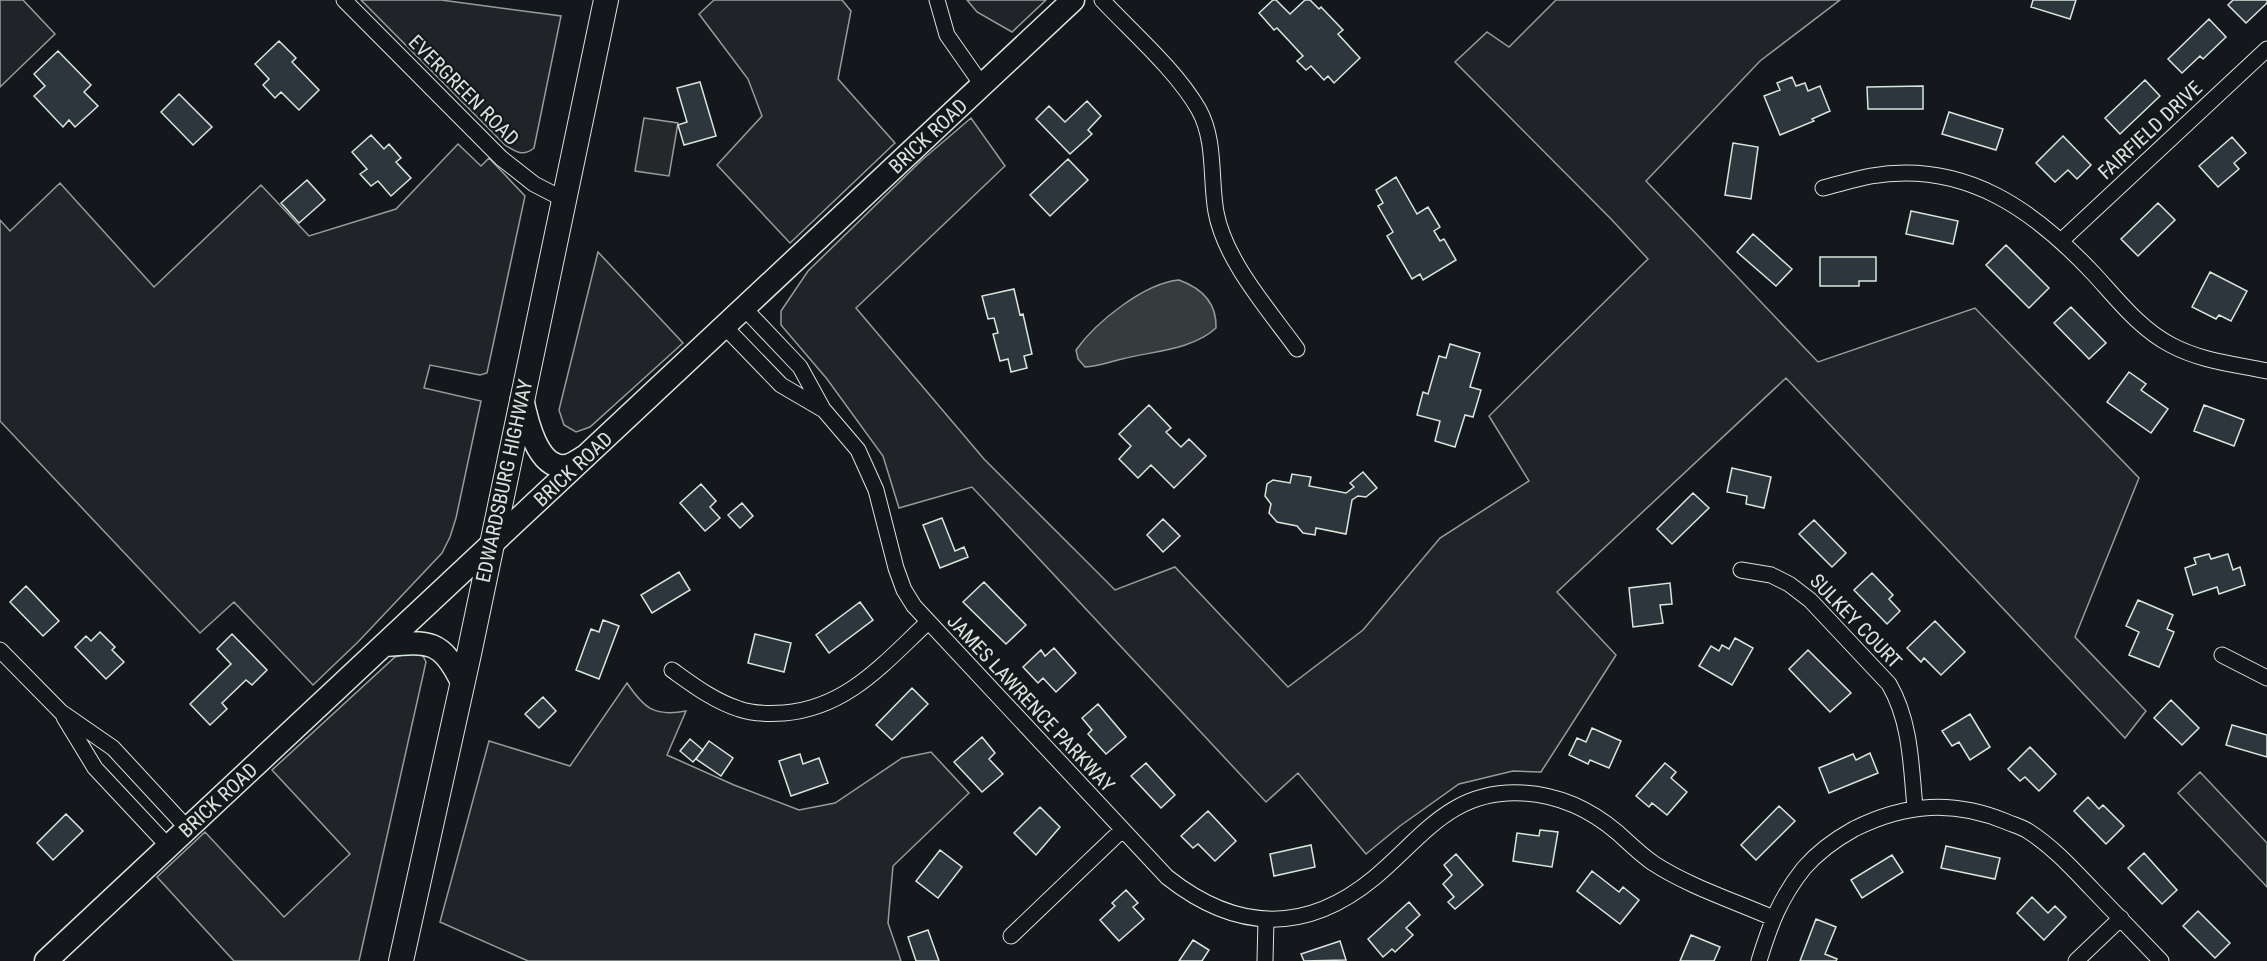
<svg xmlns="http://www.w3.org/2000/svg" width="2267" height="961" font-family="'Roboto Condensed',sans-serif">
<rect width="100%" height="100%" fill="#14181c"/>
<path fill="#202428" stroke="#939e99" stroke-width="1.5" d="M0,0H23L55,34L0,87Z
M361,0H441L561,16L534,148C523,157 516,152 505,145Z
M714,0H842L851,11L838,79L895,143L790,243L717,165L762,116L748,79L699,14Z
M967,0H1046L1012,32L977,12Z
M1556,0H1840L1760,61L1646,181L1818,362L1975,308L2139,478L2075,637L2146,711L2125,738L1786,378L1557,592L1616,655L1541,772L1513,771L1459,784L1400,826L1366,854L1298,773L1266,802L972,487L899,508L883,456L827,379L781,325V311L808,271L923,159L971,118L1005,166L856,308L984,459L1115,590L1175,567L1288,687L1363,630L1440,538L1529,481L1489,416L1648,259L1612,220L1455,62L1487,32L1509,47Z
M458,144L481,166L489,158L525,196L487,373L480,375L430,365L424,388L481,401L456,518L450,537L442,553L358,642L313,685L234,602L200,633L0,421V220L10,231L60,183L154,287L261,185L309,236L396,209Z
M598,252L683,343L590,427L576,432L564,425L559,410Z
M410,653L423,656L426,662L359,961H234L157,877L205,832L284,917L350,854L272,770L395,657Z
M627,683C644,708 654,717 686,711L667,755L734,785L799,810L835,803L902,758L931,752L969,793L893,866L888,923L901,961H528L440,922L489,741L570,766Z
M2200,772L2267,843V887L2178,793Z"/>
<path fill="#24282b" stroke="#939e99" stroke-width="1.5" d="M644,118L678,123L669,176L635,171Z"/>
<path fill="#363b3e" stroke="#939e99" stroke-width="1.5" d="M1179,280C1201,288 1217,303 1216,328C1192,350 1153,351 1122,359C1109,362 1099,366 1085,367L1078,359L1076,350C1095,323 1144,283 1179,280Z"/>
<path fill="#2c363c" stroke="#d8e6dc" stroke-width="1.5" d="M1273,0H1276L1290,14L1305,0H1310L1319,9L1321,7L1343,30L1338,34L1360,58L1334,83L1328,76L1324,80L1311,66L1306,70L1297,61L1303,56L1277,28L1274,30L1259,13Z
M2033,0H2076L2070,19L2031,7Z
M2233,0H2267V3L2246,23L2228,5Z
M2209,19L2226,37L2203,59L2200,56L2182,73L2168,59Z
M279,41L296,58L292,62L319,90L299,110L281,92L275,98L263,85L269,79L255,64Z
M58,51L91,85L84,92L98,106L75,127L69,120L63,127L34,96L45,86L34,74Z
M1792,77L1796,86L1805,83L1808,91L1820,86L1830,111L1812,119L1814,121L1780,135L1764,96L1780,90L1777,83Z
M2145,80L2160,96L2120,134L2105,118Z
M700,82L716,136L684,145L678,125L687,122L677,88Z
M1923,86V109H1868L1867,87Z
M179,94L212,127L193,145L161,112Z
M1087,101L1101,116L1088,130L1092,134L1070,154L1036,119L1049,106L1065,122Z
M1949,112L2003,129L1996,150L1942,134Z
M371,135L384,149L389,144L401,158L396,162L411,178L391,196L378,181L371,186L360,174L367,169L352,152Z
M2063,136L2091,165L2077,179L2068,170L2055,182L2036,163Z
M2232,137L2246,153L2234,163L2239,169L2218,187L2199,166Z
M1733,143L1758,147L1751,199L1725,195Z
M1068,159L1088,180L1050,216L1030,195Z
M1396,177L1417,214L1428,207L1440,227L1434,231L1440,241L1444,239L1456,260L1423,280L1420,274L1412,279L1387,236L1393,232L1378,206L1383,203L1376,190Z
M307,180L325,200L299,223L281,203Z
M2158,203L2175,220L2138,256L2121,239Z
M1911,211L1958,221L1953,244L1906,234Z
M1753,234L1792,269L1776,286L1737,252Z
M2006,245L2049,288L2029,308L1986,265Z
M1820,257H1876V281H1859V286H1820Z
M2210,272L2247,291L2231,321L2219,315L2216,319L2192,307Z
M1014,289L1020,315L1023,314L1032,354L1024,356L1027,368L1011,372L1008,359L1000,361L993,334L998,333L994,318L988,319L982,296Z
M2071,307L2106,343L2089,359L2054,323Z
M1450,344L1480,353L1470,387L1481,390L1473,417L1465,415L1455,447L1435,441L1440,421L1417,415L1423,392L1428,394L1439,356L1446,358Z
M2129,372L2146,384L2141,390L2168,409L2151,433L2107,402Z
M1149,405L1171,428L1166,432L1181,447L1189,439L1206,456L1174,488L1151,465L1138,478L1119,459L1131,446L1119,434Z
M2204,405L2244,420L2234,446L2194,431Z
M1732,468L1771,477L1764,508L1746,504L1747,496L1727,492Z
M1363,472L1377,488L1366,497L1358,496L1352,500L1346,534L1316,528L1315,535L1303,533L1297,526L1277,522L1269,513L1271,504L1265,496L1267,484L1273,480L1290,483L1292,474L1311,477L1309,486L1346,493L1354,487L1350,483Z
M701,484L716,501L710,507L720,518L705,531L680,503Z
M1693,493L1709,508L1672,544L1657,529Z
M742,503L753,516L740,528L728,515Z
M942,518L955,551L964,547L968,557L940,568L923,525Z
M1163,519L1180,536L1163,552L1147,535Z
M1814,520L1846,553L1832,567L1799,534Z
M2209,554L2211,559L2228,554L2233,570L2240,567L2245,585L2219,594L2217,587L2193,595L2185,568L2196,564L2194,558Z
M679,572L690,590L652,613L641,595Z
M1872,573L1893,595L1889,599L1900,611L1887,624L1854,590Z
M984,582L1026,625L1006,644L963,602Z
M1670,583L1672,604L1660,605L1663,623L1633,627L1629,588Z
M26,586L59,621L43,636L10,602Z
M2138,600L2173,615L2167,629L2174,632L2159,667L2129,655L2139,632L2126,626Z
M860,602L873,620L829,653L816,635Z
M603,620L619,626L599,679L576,670L591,629L599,632Z
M1935,621L1965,652L1941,675L1924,658L1921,662L1907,648Z
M100,632L115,647L112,650L124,662L106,679L75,647L86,636L91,641Z
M232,634L267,670L252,685L246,680L222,703L227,709L210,725L190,704L231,664L217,649Z
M755,634L791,643L784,672L748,663Z
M1735,638L1753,648L1732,685L1699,666L1711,646L1719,651L1722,645L1729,649Z
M1054,648L1076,673L1056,692L1043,678L1038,683L1023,667L1041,650L1045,656Z
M1808,650L1851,693L1830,712L1789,669Z
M912,688L928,704L892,740L876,725Z
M543,697L556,711L539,728L525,714Z
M2171,700L2199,728L2182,745L2154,718Z
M1098,704L1126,737L1106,754L1088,734L1092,730L1082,718Z
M1970,714L1990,747L1970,760L1959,742L1952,746L1942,731Z
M2232,725L2267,735V757L2226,745Z
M1592,728L1621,741L1609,768L1590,760L1588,764L1569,755L1577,738L1586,742Z
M982,737L995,753L989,759L1003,774L982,792L954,762Z
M690,739L703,750L693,762L680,751Z
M709,741L733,758L721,776L696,759Z
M2030,747L2056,774L2039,791L2025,777L2020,781L2008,769Z
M1870,753L1878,773L1829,793L1819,768L1853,754L1856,760Z
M800,754L803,764L819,758L828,783L791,796L779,761Z
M1146,763L1175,795L1161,808L1131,776Z
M1665,763L1676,772L1671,778L1687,792L1667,815L1652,803L1649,807L1636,796Z
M2088,797L2099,809L2103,805L2124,826L2106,844L2074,811Z
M1779,806L1795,821L1756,860L1741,845Z
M1040,807L1060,827L1036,855L1014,833Z
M1208,811L1236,841L1215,861L1198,844L1193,848L1181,836Z
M66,814L83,831L53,860L37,843Z
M1540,830L1558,832L1552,867L1513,861L1517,833L1539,836Z
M1311,845L1315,867L1274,876L1270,854Z
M1946,846L2000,858L1995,879L1941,868Z
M940,850L962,867L938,898L916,881Z
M2144,853L2177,890L2162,904L2128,868Z
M1456,854L1483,885L1455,909L1448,902L1454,897L1443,884L1452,875L1444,865Z
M1892,855L1903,872L1862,898L1851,880Z
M1592,871L1619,892L1623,887L1639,900L1620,924L1577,891Z
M1126,890L1138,903L1133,907L1144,919L1119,941L1100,920L1115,906L1112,903Z
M2032,897L2048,913L2055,906L2066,917L2044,940L2017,913Z
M1409,902L1420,915L1406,928L1413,935L1395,952L1392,949L1383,957L1368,939Z
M2198,911L2230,943L2215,958L2183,926Z
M1816,919L1836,927L1825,954L1837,959L1836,961H1800Z
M928,930L939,961H916L908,937Z
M1691,935L1720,947L1714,961H1680Z
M1193,940L1209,950L1202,961H1179Z
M1340,941L1346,960L1304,961L1301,954Z"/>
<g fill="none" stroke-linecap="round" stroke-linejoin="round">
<defs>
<path id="street" d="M344,0L501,158L534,184L563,199
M937,0L947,35L982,85
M1102,0C1133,33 1177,71 1199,110C1216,141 1210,179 1216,212C1225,261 1269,310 1297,349
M1823,188C1839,184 1855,179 1871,176C1965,160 2034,210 2094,274C2117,299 2140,329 2171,345C2201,361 2234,364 2267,371
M2061,241L2267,49
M744,308L800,367L823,409L858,450L876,490L896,568L904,590L914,606L1167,877C1235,931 1305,935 1374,878C1423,837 1451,789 1523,793C1559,795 1591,810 1618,833C1629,843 1640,854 1653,863C1688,886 1734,901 1773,918
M724,326L781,385L822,409
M1741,570L1771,575L1789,584L1810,600L1889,684C1911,722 1911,766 1915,808
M0,650L61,712L113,748L187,828
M2222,655L2267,678
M672,670C693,685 714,701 739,709C753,714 769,714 784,713C847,708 884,663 927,623
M64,717L95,768L168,846
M1011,936L1122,830
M1265,961L1266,920
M1759,961C1770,925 1780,898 1804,868C1818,852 1836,839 1854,829C1906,803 1954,800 2007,822C2014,825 2022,827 2028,831C2053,847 2072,868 2092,889C2115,913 2138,937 2161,961
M2076,961L2121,918"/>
<path id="secondary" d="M522,398C526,418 537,470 566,466C572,465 579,460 584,457
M385,645C430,641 441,640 462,682
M46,961L1073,0"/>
<path id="primary" d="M401,961L469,654L606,0"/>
</defs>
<use href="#street" stroke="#d8e6dc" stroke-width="17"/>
<use href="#secondary" stroke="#d8e6dc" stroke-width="25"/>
<use href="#primary" stroke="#d8e6dc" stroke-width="26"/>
<use href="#street" stroke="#14181c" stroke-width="15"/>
<use href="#secondary" stroke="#14181c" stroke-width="22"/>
<use href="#primary" stroke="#14181c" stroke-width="24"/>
</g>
<g text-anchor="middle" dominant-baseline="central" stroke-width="4.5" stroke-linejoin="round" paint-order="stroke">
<g font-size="20" fill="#d8e6dc" stroke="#14181c">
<text transform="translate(464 90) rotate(45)">EVERGREEN ROAD</text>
<text transform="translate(2150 130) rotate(-43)">FAIRFIELD DRIVE</text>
<text transform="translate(928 136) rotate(-43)">BRICK ROAD</text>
<text transform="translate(573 469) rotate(-43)">BRICK ROAD</text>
<text transform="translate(504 481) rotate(-78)">EDWARDSBURG HIGHWAY</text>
<text transform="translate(1856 621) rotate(46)">SULKEY COURT</text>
<text transform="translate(1031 703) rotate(47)">JAMES LAWRENCE PARKWAY</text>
<text transform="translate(218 800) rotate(-43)">BRICK ROAD</text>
</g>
</g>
</svg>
